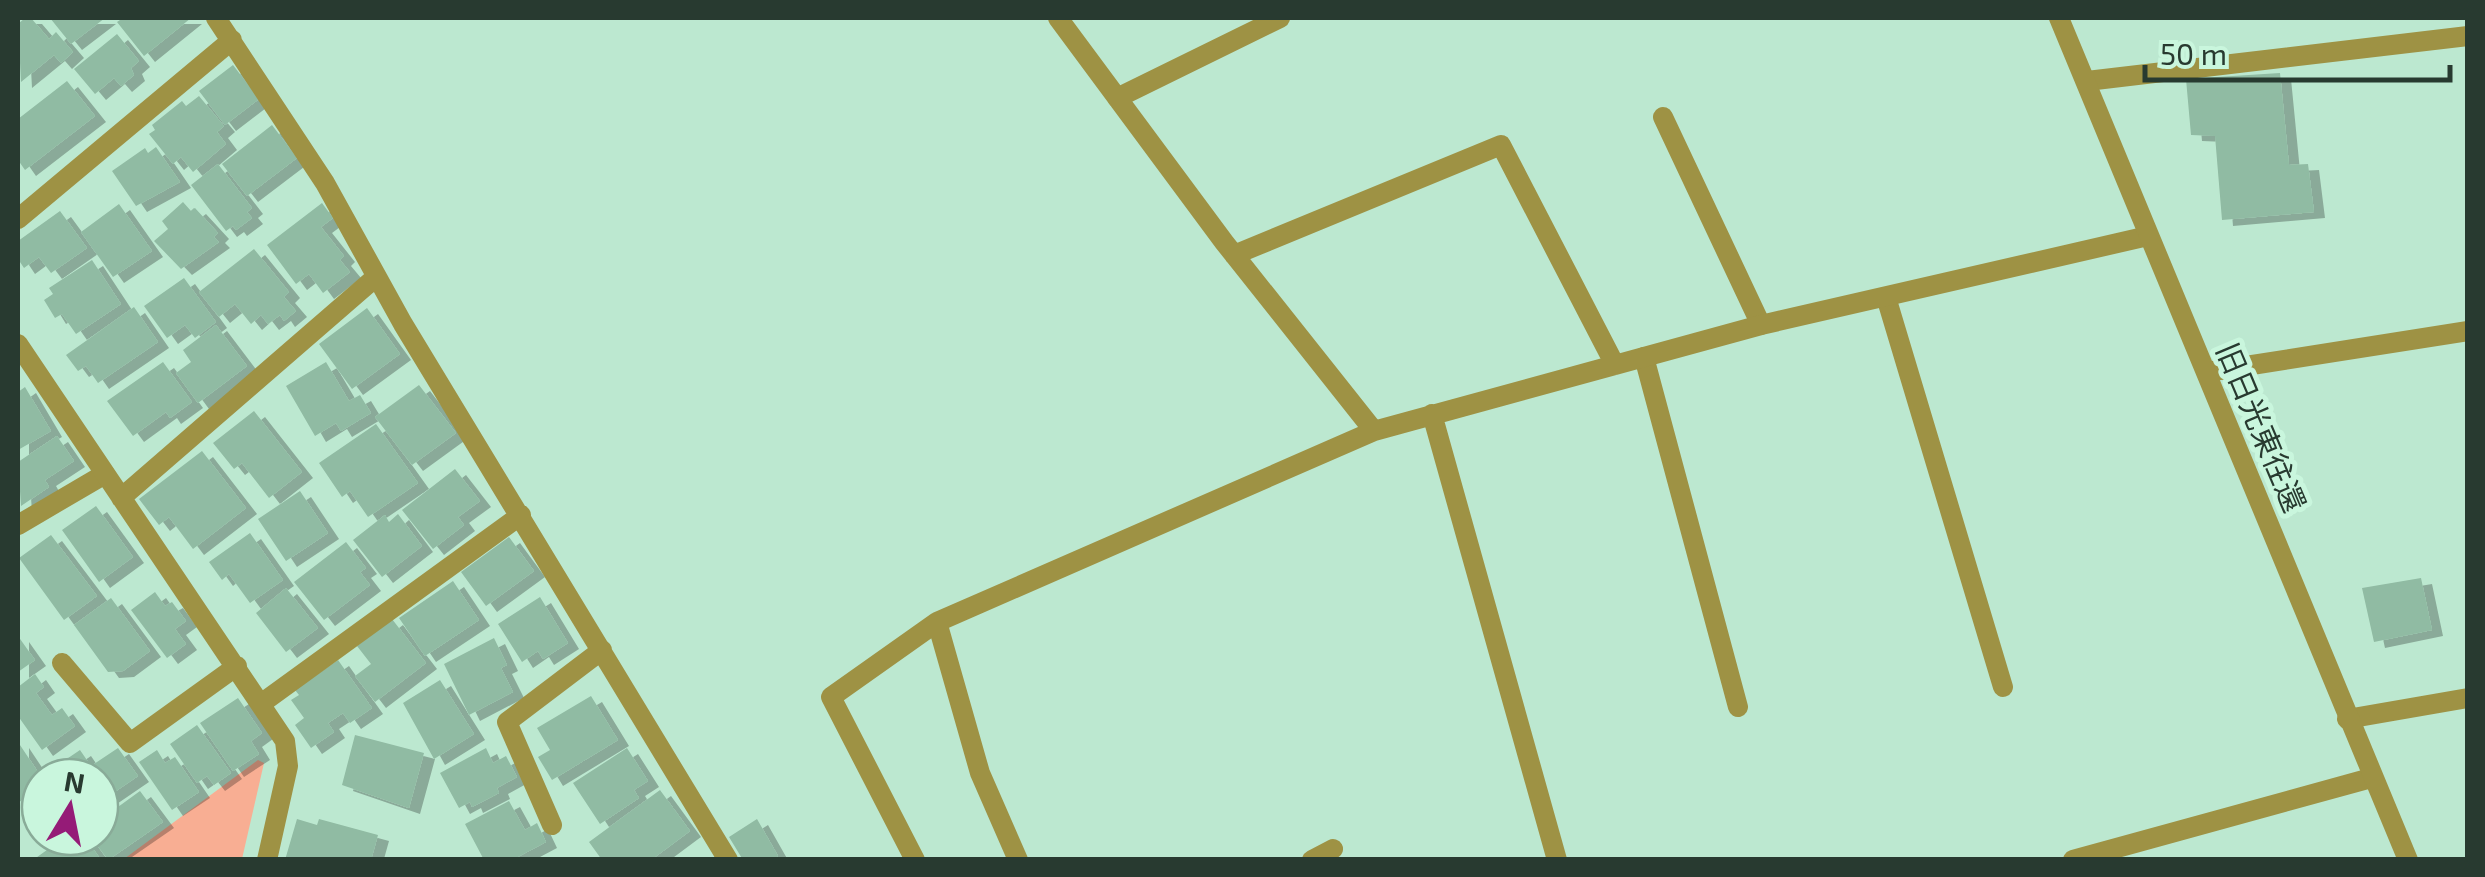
<svg xmlns="http://www.w3.org/2000/svg" width="2485" height="877" font-family="'Exo 2','Noto Sans JP',sans-serif">
<defs>
<filter id="shadow"><feDropShadow dx="11" dy="6" stdDeviation="0" flood-color="#0004"/></filter>
</defs>
<rect width="100%" height="100%" fill="#bce8d0"/>
<path fill="#f8ae93" d="M258,760L264,763L242,859H124Z"/>
<path fill="#90bba3" filter="url(#shadow)" d="M25,18H31L49,39L56,32L73,52L61,63L54,55L21,82L18,24Z
M50,18H105L71,44Z
M123,18H191L144,56L117,22Z
M117,34L139,61L131,68L134,75L121,86L114,78L95,94L74,69Z
M233,65L259,99L225,125L199,91Z
M2280,73L2289,165L2308,164L2314,212L2222,220L2215,136L2191,135L2186,79Z
M67,81L95,116L25,170L18,160V119Z
M199,96L224,126L217,132L226,144L193,172L181,157L173,164L149,134L155,130L152,125L182,101L186,106Z
M272,125L297,158L247,196L222,164Z
M156,147L180,182L136,206L112,171L145,148L148,153Z
M218,164L252,208L247,212L252,218L236,230L233,226L226,231L191,185Z
M183,202L191,211L195,208L218,233L214,237L219,242L181,269L154,241L168,229L162,221Z
M322,203L333,218L321,227L344,256L340,260L350,272L323,293L309,274L296,284L267,245Z
M119,204L152,251L113,277L81,232Z
M60,211L87,248L51,273L39,257L24,268L18,259V241Z
M254,249L289,292L284,297L296,311L284,321L280,315L268,324L261,315L251,324L235,304L219,317L199,292Z
M92,260L121,304L76,334L62,314L55,318L44,300L53,294L49,288Z
M184,278L216,322L195,338L185,325L167,338L144,306Z
M134,307L158,342L98,383L86,366L78,371L66,355Z
M367,308L400,354L352,389L319,344Z
M216,325L247,366L198,403L176,373L191,362L183,350Z
M163,362L192,402L170,418L166,412L133,436L107,401Z
M326,362L349,401L360,395L371,413L341,431L336,423L315,436L286,386Z
M419,385L456,433L412,465L375,417Z
M25,387L51,431L18,450V392Z
M254,411L302,472L269,498L242,463L234,469L213,443Z
M376,424L418,483L368,517L350,491L342,497L319,463Z
M57,436L74,461L45,480L49,487L21,506L18,462Z
M202,451L246,508L193,549L169,517L159,525L139,499Z
M455,469L480,501L458,517L464,525L433,549L402,510Z
M300,491L328,533L286,561L258,519Z
M96,506L133,557L99,582L62,530Z
M398,514L422,546L382,577L353,540L385,515L389,522Z
M250,533L283,580L250,603L229,574L222,580L209,562Z
M51,535L97,596L64,620L19,558Z
M509,537L534,571L486,606L461,572Z
M346,542L366,568L360,572L370,585L324,620L294,582Z
M2421,578L2432,630L2374,642L2362,588Z
M453,581L479,620L425,656L399,618Z
M286,588L318,628L286,652L256,613Z
M155,592L165,606L172,602L186,621L175,629L186,644L167,658L131,610Z
M540,597L568,643L543,659L538,651L522,662L498,624Z
M111,598L150,651L123,671L108,672L74,625Z
M392,619L426,663L375,702L355,676L371,664L357,646Z
M18,636L35,660L18,672Z
M494,638L507,665L501,668L513,692L469,715L444,664Z
M338,660L372,708L350,723L343,713L328,723L334,732L311,748L295,725L304,718L291,700L299,695L295,690Z
M35,674L44,687L36,693L52,715L62,708L75,726L42,750L18,716V687Z
M440,680L474,734L434,759L403,703Z
M591,696L618,740L552,780L538,757L550,750L537,728Z
M238,698L262,733L251,741L259,754L233,771L200,723Z
M197,725L231,773L214,785L207,776L197,783L170,744Z
M355,735L424,753L409,808L342,785Z
M18,742L40,775V787L18,803Z
M118,748L138,776L100,802V777H49L46,773L80,750L91,766Z
M486,748L493,763L506,756L517,777L497,788L499,793L472,807L470,802L459,808L440,773Z
M627,748L648,781L634,790L639,798L600,824L573,783Z
M157,750L165,763L175,757L199,792L172,810L139,762Z
M660,790L690,831L651,860H602L589,842Z
M140,791L163,822L108,860L91,837H100V820Z
M509,801L525,830L537,823L546,842L512,860H484L465,824Z
M297,819L317,825L319,819L378,835L371,860H285Z
M757,819L778,856L772,860H743L729,837Z
M65,837H85L101,860H33Z"/>
<g fill="none" stroke-linecap="round" stroke-linejoin="round">
<path stroke="#9e9244" stroke-width="20" d="M1663,117L1761,325
M1886,297L2003,687
M1644,357L1738,707
M2207,372L2468,331
M18,525L105,474
M2347,719L2468,698
M2073,860L2371,778"/>
<path stroke="#9e9244" stroke-width="20" d="M216,18L325,183L403,324L728,860
M1058,18L1224,242L1374,431L1761,325L2148,236
M2087,81L2468,36
M1117,98L1280,18
M18,219L232,40
M1234,255L1501,145L1615,365
M18,344L285,741L288,766L267,860
M1432,414L1557,860
M121,498L376,277
M62,663L130,743L237,666
M262,703L521,515
M552,825L507,722L602,650
M915,860L831,697L937,622
M1018,860L980,773L937,622L1374,431
M1312,860L1333,849"/>
<path stroke="#9e9244" stroke-width="20" d="M2059,18L2408,860"/>
</g>
<g text-anchor="middle" dominant-baseline="central" stroke-width="10" stroke-linejoin="round" paint-order="stroke">
<g font-size="30" fill="#283a30" stroke="#c9f6dd">
<text transform="translate(2262 427) rotate(67)">旧日光東往還</text>
</g>
</g>
<rect width="2485" height="877" fill="none" stroke="#283a30" stroke-width="40"/>
<g transform="translate(70 807) rotate(10)"><circle r="48" fill="#c9f6dd" stroke="#89ab98" stroke-width="2.5"/>
<path d="M0-8L18 38L0 25L-18 38Z" fill="#951b77"/>
<text y="-15" font-size="28" font-weight="bold" text-anchor="middle" fill="#283a30">N</text>
</g>
<path d="M2145 65v15h305v-15" fill="none" stroke="#283a30" stroke-width="5"/>
<text x="2160" y="65" font-size="30" fill="#283a30" stroke="#c9f6dd" stroke-width="8" paint-order="stroke">50 m</text>
</svg>
